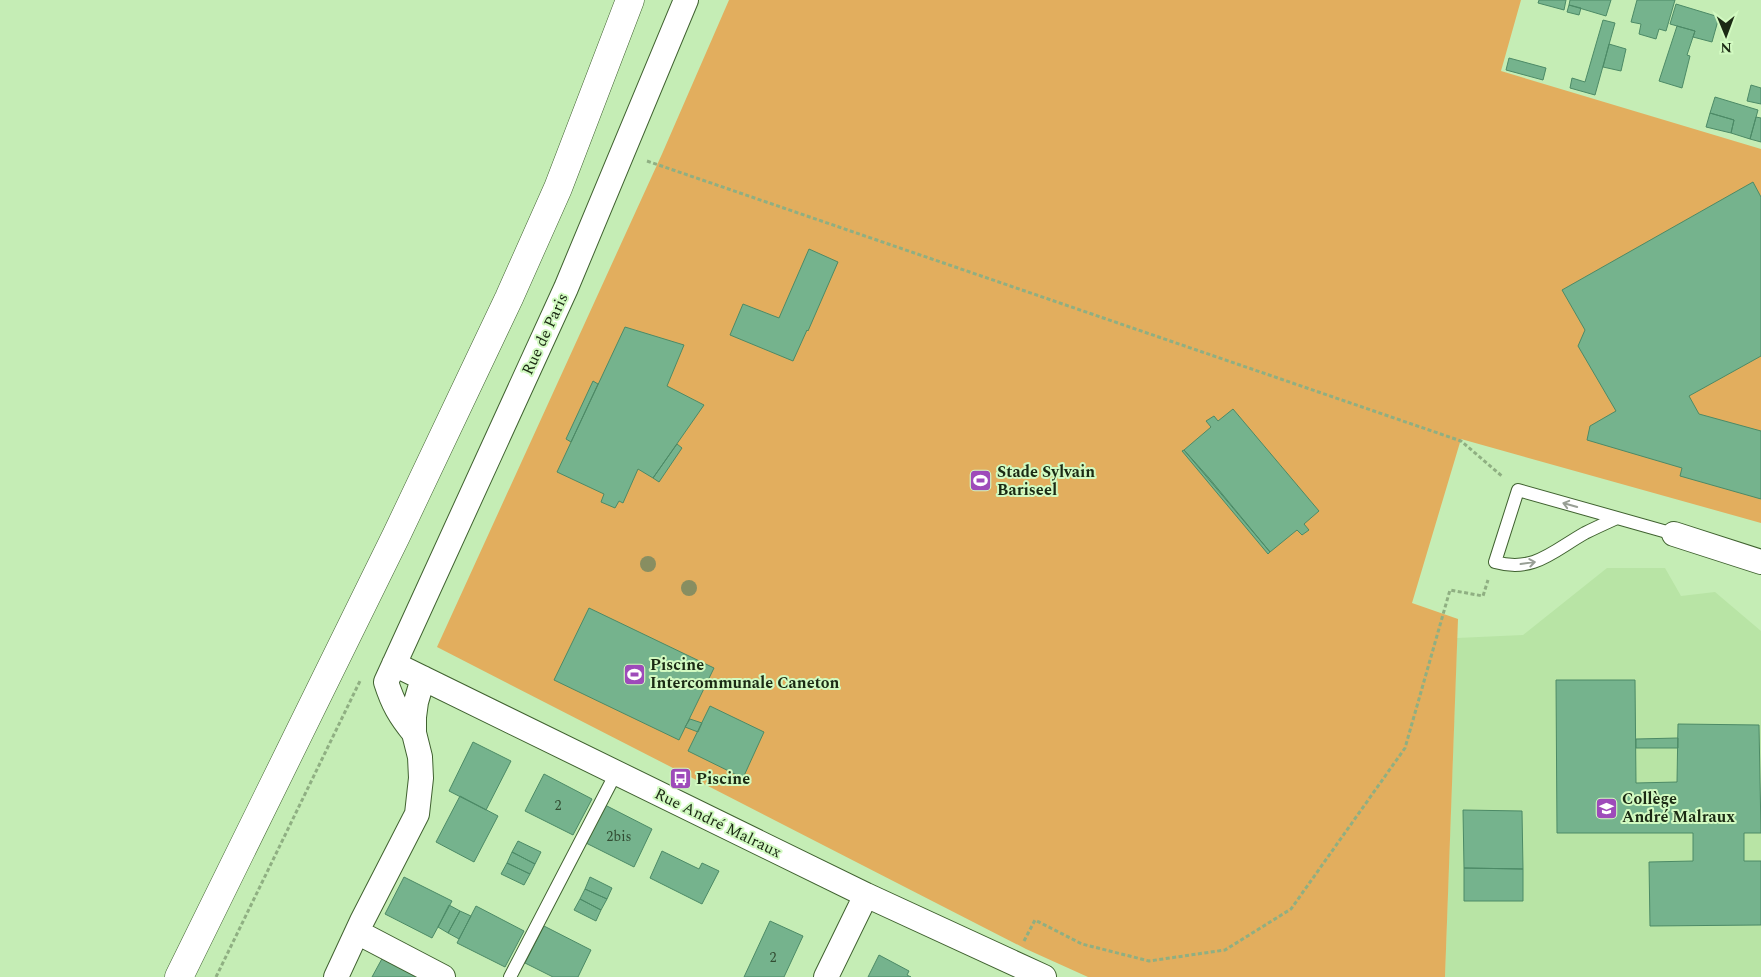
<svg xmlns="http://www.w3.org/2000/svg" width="1761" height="977" font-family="Spectral,serif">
<rect width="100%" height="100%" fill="#c5edb5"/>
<path fill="#b8e4a5" d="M1607,568H1665L1681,596L1715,592L1761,631V977H1445L1457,638L1523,635Z"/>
<path fill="#e2ae5e" d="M729,0H1521L1501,71L1761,149V523L1461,439L1412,603L1458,619L1445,977H1088L1026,949L437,647L662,154Z"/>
<path fill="#75b38d" stroke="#4c8a66" d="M1539,0H1566L1564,10L1538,3Z
M1570,0H1611L1606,16L1569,5Z
M1637,0H1675L1666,31L1659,29L1656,39L1639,34L1641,24L1631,22Z
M1676,4L1719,17L1712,42L1693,37L1695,31L1670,24Z
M1569,5L1581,8L1579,15L1567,12Z
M1603,20L1615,23L1595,95L1570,88L1572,78L1585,82Z
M1677,26L1695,31L1687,55L1690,56L1682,88L1659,81Z
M1609,44L1626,49L1621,71L1603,67Z
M1509,58L1546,68L1543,80L1506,70Z
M1751,85L1761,88V104L1747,101Z
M1715,97L1758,110L1750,139L1731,133L1734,120L1710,113Z
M1710,113L1734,120L1731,133L1706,127Z
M1756,117L1761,118V142L1750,139Z
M1753,182L1761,197V356L1689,396L1699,414L1761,431V499L1680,476L1682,468L1587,440L1590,426L1616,411L1578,346L1585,330L1562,290Z
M809,249L838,262L808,331L807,330L793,361L730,335L743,304L779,318Z
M625,327L684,345L667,386L704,405L653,478L638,469L623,503L619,501L615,508L601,502L604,494L557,472Z
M593,381L598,384L571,442L566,439Z
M1233,409L1319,511L1304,524L1309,530L1302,535L1297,530L1270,552L1184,450L1211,427L1206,421L1214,416L1218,421Z
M677,444L682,448L659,482L653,478Z
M1184,450L1209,478L1270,552L1268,554L1182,451Z
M589,608L714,668L679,740L554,680Z
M1556,680H1635L1636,783L1677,782L1678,724L1759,725L1761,833H1744V861H1761V925L1650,926L1649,862L1693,861V833H1557Z
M710,706L764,732L743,778L688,751Z
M690,719L702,723L698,732L685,727Z
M1678,738V748H1636V739Z
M473,742L511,761L486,810L449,791Z
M544,774L592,799L573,835L525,811Z
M460,796L498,816L474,862L436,842Z
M605,805L652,829L634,867L586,843Z
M1463,810L1522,811L1523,869L1464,868Z
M518,841L541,852L535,864L512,852Z
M662,851L699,869L702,863L719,871L702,904L650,878Z
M512,852L535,864L530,874L507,863Z
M507,863L530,874L524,885L501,874Z
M1464,868L1523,869V901H1464Z
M404,877L452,901L432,938L385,914Z
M590,877L612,888L607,899L585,889Z
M585,889L607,899L601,910L580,899Z
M580,899L601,910L596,921L574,910Z
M449,905L460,911L448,933L438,927Z
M476,906L524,931L505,967L457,943Z
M460,911L471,916L459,939L448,933Z
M770,921L803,936L784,977H744Z
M544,926L591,950L578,977H553L525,963Z
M384,955L420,977H372Z
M879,955L909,971L907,975L911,977H868Z"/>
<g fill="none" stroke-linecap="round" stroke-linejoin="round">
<defs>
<path id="lane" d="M1617,518C1606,523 1595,528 1585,533C1553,551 1534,573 1495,562L1518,490L1674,534
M510,977L616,773"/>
<path id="street" d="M1674,534L1761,562
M394,664L866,895L1044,977
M414,733C400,716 393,704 386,682L566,288L686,0
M357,932L443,977
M336,977L362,921L417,814L421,778L420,757L414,733V717L416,702L423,678
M826,977L866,895"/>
<path id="primary" d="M179,977L396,536L509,298L558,188L630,0"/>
</defs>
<use href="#lane" stroke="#406230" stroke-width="14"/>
<use href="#street" stroke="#406230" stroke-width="26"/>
<use href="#primary" stroke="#406230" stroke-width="29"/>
<path stroke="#8faf82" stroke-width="3" stroke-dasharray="4 2.5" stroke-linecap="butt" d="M647,161L1461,441L1503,477
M1024,941L1035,920L1082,944L1149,961L1225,950L1291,909L1405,748L1450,590L1483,596L1488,580
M216,977L360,681"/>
<use href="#lane" stroke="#fff" stroke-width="12"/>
<use href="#street" stroke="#fff" stroke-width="24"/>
<use href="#primary" stroke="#fff" stroke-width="28"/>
</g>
<g fill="#888e61">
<circle cx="648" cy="564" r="8"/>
<circle cx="689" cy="588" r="8"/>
</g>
<defs><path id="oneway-shaft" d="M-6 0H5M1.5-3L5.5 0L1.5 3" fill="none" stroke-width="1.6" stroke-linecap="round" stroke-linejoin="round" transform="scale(1.25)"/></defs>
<g stroke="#989f95">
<use href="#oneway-shaft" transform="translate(1570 505) rotate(-164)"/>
<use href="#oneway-shaft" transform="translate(1528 563) rotate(-8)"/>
</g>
<defs>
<symbol id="stadium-square" viewBox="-11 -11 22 22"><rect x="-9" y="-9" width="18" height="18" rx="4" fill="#9e4bba" stroke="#d2fac1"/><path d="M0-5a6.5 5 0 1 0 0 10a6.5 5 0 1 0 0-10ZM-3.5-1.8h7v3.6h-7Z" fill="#fff"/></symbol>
<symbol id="bus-square" viewBox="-11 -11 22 22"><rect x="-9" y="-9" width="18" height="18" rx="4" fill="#9e4bba" stroke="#d2fac1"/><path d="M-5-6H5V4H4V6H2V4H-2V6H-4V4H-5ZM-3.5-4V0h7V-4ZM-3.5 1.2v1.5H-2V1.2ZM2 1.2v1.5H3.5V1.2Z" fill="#fff"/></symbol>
<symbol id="school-square" viewBox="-11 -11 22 22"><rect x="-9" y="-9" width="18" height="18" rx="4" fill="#9e4bba" stroke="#d2fac1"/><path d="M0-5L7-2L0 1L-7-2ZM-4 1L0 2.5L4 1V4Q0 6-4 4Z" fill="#fff"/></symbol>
</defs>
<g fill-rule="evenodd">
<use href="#stadium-square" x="968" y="468" width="25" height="25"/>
<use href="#stadium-square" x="622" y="662" width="25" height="25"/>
<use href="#bus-square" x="668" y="766" width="25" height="25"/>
<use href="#school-square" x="1594" y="796" width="25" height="25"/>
</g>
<g text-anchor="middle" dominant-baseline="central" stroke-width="4" stroke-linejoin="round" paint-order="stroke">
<g font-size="14" fill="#324c32">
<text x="558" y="805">2</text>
<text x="619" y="836">2bis</text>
<text x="773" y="957">2</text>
</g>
<g font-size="16" fill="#1b2a14" stroke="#d2fac1">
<text transform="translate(545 334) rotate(-65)">Rue de Paris</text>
<text transform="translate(718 823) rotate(26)">Rue André Malraux</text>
</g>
<g font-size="16" font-weight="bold" fill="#1b2a14" stroke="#d2fac1" text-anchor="start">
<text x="997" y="472">Stade Sylvain<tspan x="997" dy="18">Bariseel</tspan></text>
<text x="650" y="665">Piscine<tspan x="650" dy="18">Intercommunale Caneton</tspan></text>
<text x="696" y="779">Piscine</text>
<text x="1622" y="799">Collège<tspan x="1622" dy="18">André Malraux</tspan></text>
</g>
</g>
<g transform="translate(1726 35) rotate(179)" stroke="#d2fac1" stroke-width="4" paint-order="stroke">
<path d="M0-4L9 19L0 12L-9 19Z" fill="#1b2a14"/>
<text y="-8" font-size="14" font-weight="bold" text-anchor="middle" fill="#1b2a14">N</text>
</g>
</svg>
